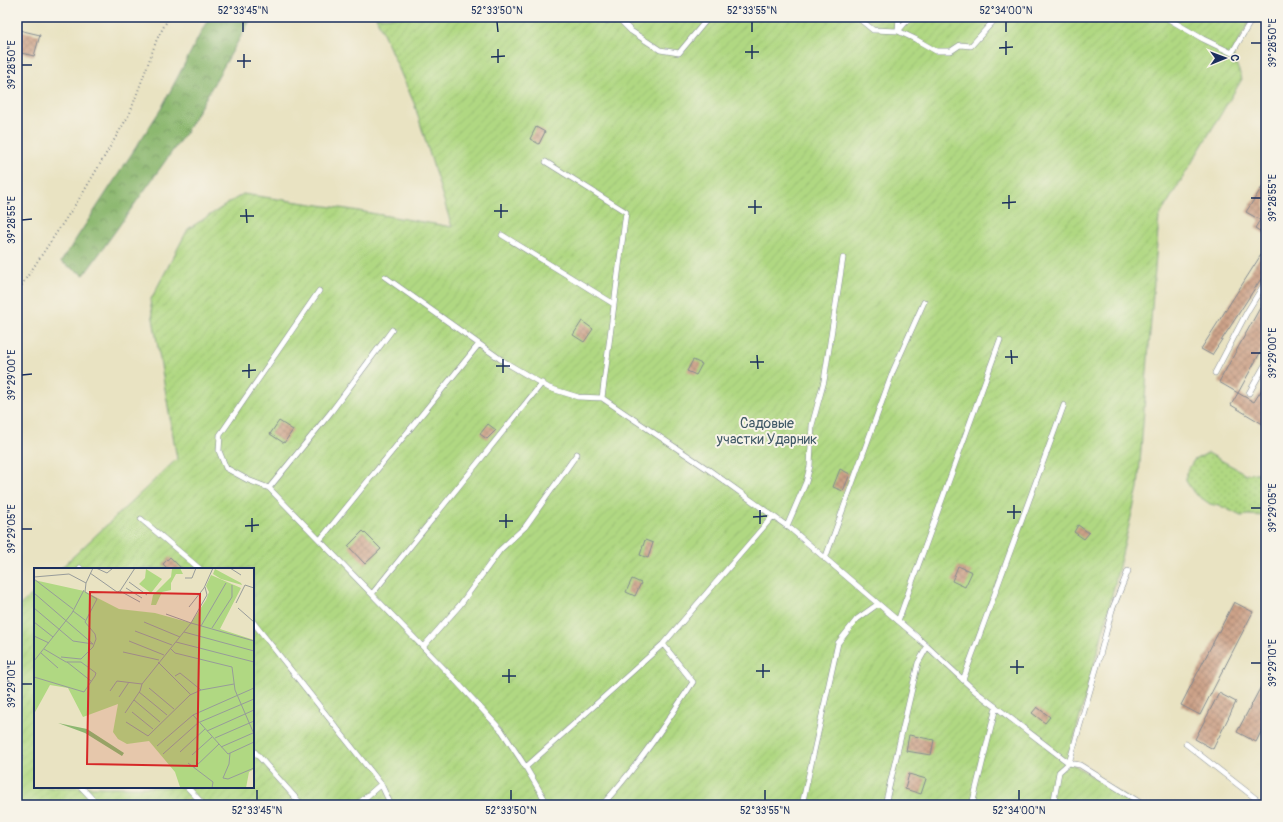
<svg xmlns="http://www.w3.org/2000/svg" width="1283" height="822" font-family="Pangolin,sans-serif">
<defs>
<pattern id="grass-dots" width="8" height="8" patternUnits="userSpaceOnUse"><rect width="8" height="8" fill="#b0d882"/><path d="M2 2h.1M6 6h.1" fill="none" stroke="#97ba73" stroke-width="1.8" stroke-linecap="round"/></pattern>
<pattern id="forest-crowns" width="20" height="18" patternUnits="userSpaceOnUse"><rect width="20" height="18" fill="#8cb870"/><path d="M2 6a3 3 0 1 1 6 0M12 15a3 3 0 1 1 6 0" fill="none" stroke="#72965f"/></pattern>
<pattern id="garden-furrows" width="10" height="10" patternUnits="userSpaceOnUse"><rect width="10" height="10" fill="#b0d882"/><path d="M-1 1l2-2M0 10L10 0M9 11l2-2" fill="none" stroke="#97ba73"/></pattern>
<pattern id="building-cross-hatch" width="8" height="8" patternUnits="userSpaceOnUse"><rect width="8" height="8" fill="#cda389"/><path d="M0 0l8 8M0 8l8-8" fill="none" stroke="#a68573"/></pattern>
</defs>
<rect width="100%" height="100%" fill="#f7f3e8"/>
<filter id="ink" filterUnits="userSpaceOnUse"><feTurbulence type="fractalNoise" baseFrequency=".025" numOctaves="2"/><feDisplacementMap in="SourceGraphic" scale="8" xChannelSelector="R" yChannelSelector="G"/><feConvolveMatrix kernelMatrix="1 2 1 2 8 2 1 2 1" color-interpolation-filters="sRGB"/></filter>
<filter id="wash" filterUnits="userSpaceOnUse"><feTurbulence type="fractalNoise" baseFrequency=".012" numOctaves="4" result="noise"/><feDisplacementMap in="SourceGraphic" scale="16" xChannelSelector="R" yChannelSelector="G"/><feGaussianBlur stdDeviation="0.9" result="paint"/><feColorMatrix in="noise" values="0 0 0 0 0 0 0 0 0 0 0 0 0 0 0 0 0 1.4 0 .05"/><feComposite in="paint" operator="in"/></filter>
<g filter="url(#wash)">
<rect width="100%" height="100%" fill="#e9e3c2"/>
<path fill="url(#grass-dots)" stroke="#668470" d="M1208,453L1246,474L1266,472V516L1248,515L1241,516L1223,507L1210,504L1194,493L1186,481V473L1194,460Z"/>
<path fill="url(#forest-crowns)" stroke="#547467" d="M209,17H252L186,132L84,275L61,262L161,109Z"/>
<path fill="url(#garden-furrows)" stroke="#668470" d="M376,17H1252L1232,53L1242,79L1159,217L1138,488L1106,620L1068,761L1137,805H17V608L35,592V787H253V569H60L177,459L150,301L188,229L243,194L347,209L452,227L414,103Z"/>
<g id="blocks">
<path fill="url(#building-cross-hatch)" d="M19,30L40,35L34,56L17,52V38Z
M536,127L545,132L539,144L530,139Z
M1266,181L1265,218L1266,235L1255,228L1260,220L1246,212Z
M1266,247V271L1212,355L1201,349Z
M1266,297V342L1238,393L1219,382Z
M582,321L593,329L584,342L573,335Z
M693,360L702,364L696,375L687,371Z
M1266,383V426L1231,405L1238,393L1254,402Z
M279,421L293,430L284,443L270,434Z
M488,424L496,430L487,439L480,434Z
M840,469L850,474L843,491L833,487Z
M1078,525L1089,533L1084,539L1074,532Z
M363,531L381,549L365,564L348,546Z
M645,540L653,543L648,558L640,555Z
M170,557L182,569H168L163,564Z
M958,566L972,572L965,587L952,581Z
M632,579L641,583L635,596L626,592Z
M1234,602L1253,612L1200,715L1181,705Z
M1266,677V722L1256,742L1237,732Z
M1219,693L1236,702L1213,749L1195,739Z
M1037,707L1050,717L1045,723L1032,713Z
M909,735L934,740L931,755L906,751Z
M909,774L926,779L921,794L905,789Z
M185,799L191,805H178Z"/>
</g>
</g>
<g filter="url(#ink)">
<use href="#blocks" fill-opacity="0" stroke="#828990" stroke-width="1"/>
<g fill="none" stroke-linecap="round" stroke-linejoin="round">
<defs>
<path id="lane" d="M596,17L603,21L619,19L631,31L660,50L679,53L709,17
M857,17L873,30L898,31L915,39L936,51H951L960,45L971,46L997,17
M899,17L898,31L910,17
M1165,17L1203,39L1232,53L1253,17
M546,162L626,212L602,398L709,470L791,529L917,637L975,691L1069,763L1059,772L1053,805
M502,235L614,304
M385,277L503,361L549,388L578,397L602,398
M319,291L220,435L219,451L226,468L248,480L269,488L455,680L502,731L525,766L548,805
M1215,373L1247,312L1266,281
M1249,393L1266,363
M269,488L331,412L392,330
M141,519L200,569
M787,526L806,482L810,466L812,425L824,381L843,258
M320,540L479,344
M825,559L893,371L924,302
M80,568L81,569
M1128,571L1112,610L1097,666L1069,763L1080,765L1144,805
M372,594L542,383
M898,621L1000,340
M253,622L381,784L391,805
M423,647L460,605L500,550L525,527L577,454
M963,680L1064,405
M1186,744L1264,805
M253,750L302,805
M17,761L20,757
M526,767L663,644L773,516
M81,787L98,805
M187,787L204,805
M357,805L381,784
M602,805C637,767 665,725 693,682L663,644
M802,805L838,643L857,619L878,604
M885,805L918,663L927,647
M972,805L996,707"/>
</defs>
<use href="#lane" stroke="#828990" stroke-width="6"/>
<path stroke="#828990" stroke-width="2" stroke-dasharray="1 3" stroke-linecap="butt" d="M17,292L83,193L130,113L157,39L169,17"/>
<use href="#lane" stroke="#fff" stroke-width="5"/>
</g>
</g>
<path fill="none" stroke="#1b2f5e" stroke-width="1.5" d="M243,22V32M497,22L498,32M752,22V32M1006,22V32M1006,41V55M1251,43H1261M752,45V59M999,48L1013,47M498,49V63M745,52H759M244,54V68M491,57L505,56M237,61H251M22,65H32M1009,195V209M1251,198H1261M755,200V214M1002,203L1016,202M501,204V218M748,207H762M246,209L247,223M494,211H508M240,216H254M22,220L32,219M1011,350L1012,364M1251,353H1261M757,355L758,369M1005,357H1018M503,359V373M750,362H764M249,364V378M496,366H510M242,371L256,370M22,375L32,374M1014,505V519M1251,508H1261M760,510V524M1007,512H1021M506,514V528M753,517L767,516M252,518V532M499,521H513M245,526L259,525M22,529H32M1017,660V674M1251,663H1261M763,664V678M1010,667H1024M509,669V683M756,671H770M502,676H516M22,684H32M257,790V800M511,790V800M765,790V800M1019,790V800"/>
<g text-anchor="middle" dominant-baseline="central" stroke-width="4" stroke-linejoin="round" paint-order="stroke">
<g font-size="14" fill="#405967" stroke="#f7f3e8">
<text x="767" y="423">Садовые<tspan x="767" dy="16">участки Ударник</tspan></text>
</g>
</g>
<g transform="translate(34 568)">
<rect width="220" height="220" fill="#e9e3c2"/>
<path d="M146,0L149,6H142L137,15V22L128,24L122,37H117L119,27L137,9L138,1ZM112,1L128,11L117,25L105,16L111,10ZM181,1L207,15L208,17L187,11L179,6Z" fill="#b0d882"/>
<path d="M24,155L53,161L90,185L88,188L51,165Z" fill="#8cb870"/>
<path d="M177,7L207,20L186,61L220,72V201L215,204L212,220L146,219L141,204L115,173L93,176L84,171L79,164L84,136L49,149L34,120L16,117L0,146V12L50,23L85,41L121,45L157,55L172,32L175,24L172,18Z" fill="#b0d882"/>
<path fill="none" stroke="#979b9a" stroke-width="1" d="M62,0L73,5L79,0M101,0L86,23L106,34M196,0L207,7M56,5L83,24L86,23M0,9L35,6L52,15L59,0M151,10H158L162,0M0,11L39,41M95,14L113,27M92,20L108,30M0,25L59,76L39,73L0,40M202,35L211,17L220,20M155,39L170,20L179,0M204,40L220,54M39,43L51,52M132,46L157,55L173,27L171,19M0,54L19,69M110,54L146,69M167,58L192,15M178,60L198,29V17M101,63L138,77M150,64L220,83M0,68L15,75M95,73L130,87M142,74L220,94M136,80L141,85L198,99L201,122L220,166M89,84L125,92M7,85L24,100M27,89L47,91L59,79L62,71L61,66L51,54L63,31L51,24L52,15M0,93L38,45L50,22M33,94L57,113M124,94L157,127M141,108L146,105L167,122M0,109L50,124L61,108L62,105L47,94H32L10,81M115,120L140,141M76,123L83,113L108,116L157,55L220,73M105,124L133,147M85,129L95,114M100,132L126,154M98,144L119,161M91,145L106,123L108,116M159,147L194,186L220,174M92,154L114,168L156,127L167,122L200,116M166,154L220,131M173,163L220,142M181,170L220,153M123,178L159,147L220,120M187,179L219,165M146,184L171,161M196,185L195,196L189,210L194,211L220,200M129,186L165,154M158,187L178,169M154,195L179,214L178,220M160,200L185,176"/>
<path fill="#d62828" fill-opacity="0.15" stroke="#d62828" stroke-width="2" d="M56,24L166,26L163,198L53,196Z"/>
<rect width="220" height="220" fill="none" stroke="#1b2f5e" stroke-width="2"/>
</g>
<rect width="1283" height="822" fill="none" stroke="#f7f3e8" stroke-width="44"/>
<g transform="translate(1225 58) rotate(89)" stroke="#f7f3e8" stroke-width="3" paint-order="stroke">
<path d="M0-3L7 15L0 10L-7 15Z" fill="#1b2f5e"/>
<text y="-6" font-size="11" font-weight="bold" text-anchor="middle" fill="#1b2f5e">С</text>
</g>
<rect x="22" y="22" width="1239" height="778" fill="none" stroke="#1b2f5e" stroke-width="1.5"/>
<g font-size="10" text-anchor="middle" fill="#1b2f5e">
<text x="243" y="14">52°33'45"N</text>
<text x="497" y="14">52°33'50"N</text>
<text x="752" y="14">52°33'55"N</text>
<text x="1006" y="14">52°34'00"N</text>
<text transform="translate(1272 43) rotate(-90)" y="4">39°28'50"E</text>
<text transform="translate(11 65) rotate(-90)" y="4">39°28'50"E</text>
<text transform="translate(1272 198) rotate(-90)" y="4">39°28'55"E</text>
<text transform="translate(11 220) rotate(-90)" y="4">39°28'55"E</text>
<text transform="translate(1272 353) rotate(-90)" y="4">39°29'00"E</text>
<text transform="translate(11 375) rotate(-90)" y="4">39°29'00"E</text>
<text transform="translate(1272 508) rotate(-90)" y="4">39°29'05"E</text>
<text transform="translate(11 529) rotate(-90)" y="4">39°29'05"E</text>
<text transform="translate(1272 663) rotate(-90)" y="4">39°29'10"E</text>
<text transform="translate(11 684) rotate(-90)" y="4">39°29'10"E</text>
<text x="257" y="814">52°33'45"N</text>
<text x="511" y="814">52°33'50"N</text>
<text x="765" y="814">52°33'55"N</text>
<text x="1019" y="814">52°34'00"N</text>
</g>
</svg>
